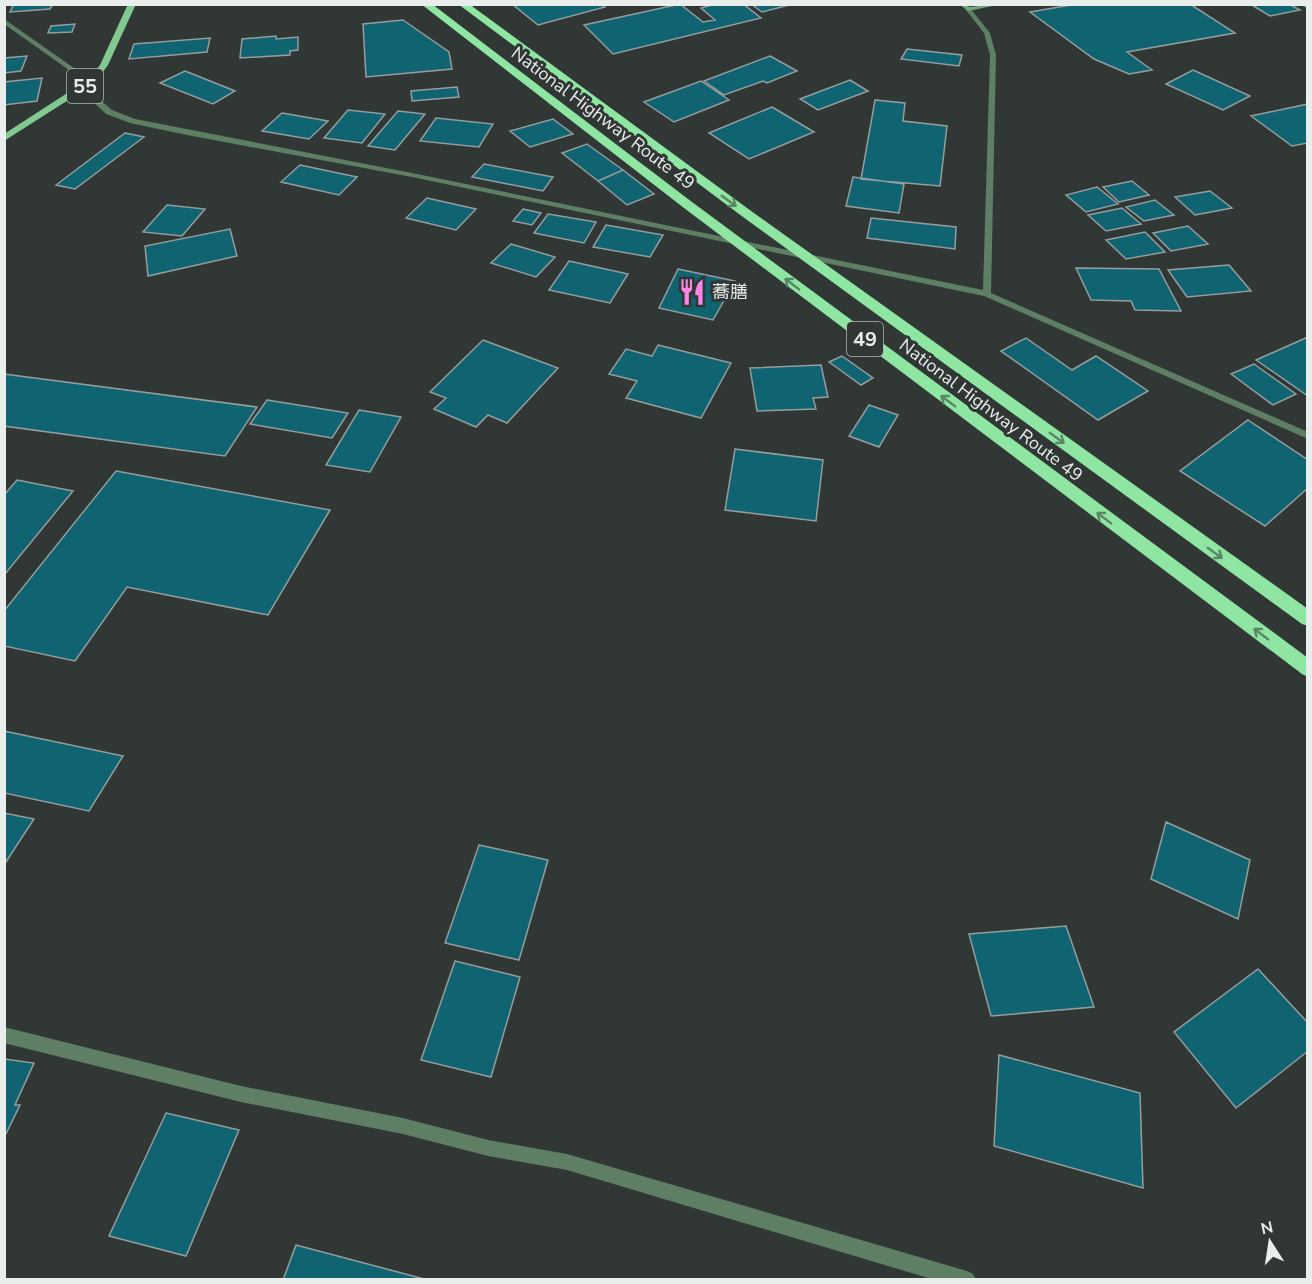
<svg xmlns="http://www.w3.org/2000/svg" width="1312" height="1284" font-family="'Nunito Sans','Noto Sans JP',sans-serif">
<rect width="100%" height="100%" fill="#303735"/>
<path fill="#106370" stroke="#959d9e" stroke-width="1.5" d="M14,4H53L50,9L10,12Z
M512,4H601L605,7L538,25Z
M680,4L703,22L715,20L701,8L716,4H743L761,18L613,54L584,25Z
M751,4H793L762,12Z
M1077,4H1190L1235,33L1127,52L1152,70L1129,74L1094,59L1030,12Z
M1250,4H1289L1300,10L1270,16Z
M403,20L449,52L452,69L366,77L363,24Z
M75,24L72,32L48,33L51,26Z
M276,36V39L298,37V50L290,51V55L240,58L242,39Z
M210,38L207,52L129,59L134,44Z
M907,49L962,55L959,66L901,59Z
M27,56L21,71L4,73V58Z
M770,56L797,71L767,83L763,81L724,95L704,81Z
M1193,70L1250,96L1223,110L1166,84Z
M185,71L235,91L213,104L160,83Z
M42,78L37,101L4,105V82Z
M850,80L868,91L818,110L800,99Z
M701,81L729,100L674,122L644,102Z
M457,87L459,97L412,101L411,91Z
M875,100L905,103L903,121L947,126L940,186L861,179Z
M1308,104V143L1292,146L1251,116Z
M772,107L814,132L749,159L709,133Z
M348,110L385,114L362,143L324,138Z
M398,111L425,114L395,150L368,146Z
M282,113L328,121L309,139L262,131Z
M436,118L493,124L479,147L420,141Z
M553,119L573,134L530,147L510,131Z
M125,133L144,137L75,189L56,185Z
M587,144L623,170L598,181L562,153Z
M484,164L553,177L543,191L472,177Z
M300,165L357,177L339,195L281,182Z
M623,170L654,194L627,205L598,181Z
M853,177L904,184L899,213L846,206Z
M1132,181L1149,195L1119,202L1103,187Z
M1097,187L1118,204L1086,212L1066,195Z
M1210,191L1232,208L1195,215L1175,197Z
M427,198L476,209L456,230L406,218Z
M1155,200L1174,215L1144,221L1126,207Z
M167,205L205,209L182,236L143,232Z
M1122,208L1141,224L1106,231L1088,215Z
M523,209L541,213L532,225L513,221Z
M548,214L596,222L584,243L534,233Z
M871,218L956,227L955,249L867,238Z
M606,225L663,235L650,257L593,247Z
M1188,226L1208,244L1171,251L1153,233Z
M230,229L237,256L148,276L145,246Z
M1145,232L1165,252L1126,259L1106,240Z
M511,244L555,257L536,277L491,263Z
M569,261L628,274L610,303L549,290Z
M1229,265L1251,291L1187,297L1168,270Z
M1076,268L1159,269L1181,311L1135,310L1131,301L1091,300Z
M678,269L735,281L713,320L659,308Z
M1308,337V396L1256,360Z
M1026,338L1072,370L1096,356L1148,391L1098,420L1001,351Z
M483,340L558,368L507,423L488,415L476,427L434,409L446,398L430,392Z
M658,345L731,363L701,418L626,398L637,381L609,374L626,349L652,356Z
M842,356L873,378L861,385L829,362Z
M1254,364L1296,394L1273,405L1231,374Z
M821,365L828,397L813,398L816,409L757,411L750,368Z
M4,374L257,407L225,456L4,426Z
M267,400L348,413L332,438L250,424Z
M869,405L898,415L879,447L849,436Z
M359,410L401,417L370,472L326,465Z
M1248,420L1308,460V488L1265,526L1180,471Z
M735,449L823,460L816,521L725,510Z
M116,471L330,510L268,615L127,587L75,661L4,646V611Z
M17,480L73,491L5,574L4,495Z
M4,731L123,756L89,811L4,793Z
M4,813L34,819L4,865Z
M1166,822L1250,860L1238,919L1151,879Z
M479,845L548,860L519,960L445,943Z
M1066,926L1094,1007L991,1016L969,934Z
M455,961L520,977L491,1077L421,1060Z
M1258,969L1308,1023V1051L1236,1108L1174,1032Z
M999,1055L1140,1093L1143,1188L994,1146Z
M4,1059L34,1063L15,1105H20L4,1138Z
M166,1113L239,1130L186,1256L109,1236Z
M296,1245L428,1280H283Z"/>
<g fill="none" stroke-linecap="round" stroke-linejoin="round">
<path fill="#5e7f64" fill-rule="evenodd" d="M966,8H970L990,33L996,55L991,293L1308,432V439L984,296L412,177L187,135L130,123L106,114L80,89L69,70L4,24V19L74,68L85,87L112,110L135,119L412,173L983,290L990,55L984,33L966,10Z
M4,1027L241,1086L403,1118L488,1140L567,1154L967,1271L973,1274L976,1280H935L567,1170L488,1156L403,1134L241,1102L4,1043Z"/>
<path fill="#72a97e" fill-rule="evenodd" d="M959,4H966L969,7L1002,4L968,11Z
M1300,4H1308V9Z"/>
<path fill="#81c991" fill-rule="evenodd" d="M128,4H136L108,65L95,83L4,141V134L89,79L100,65Z"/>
<path fill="#8fe6a3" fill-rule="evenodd" d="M421,4H432L692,202L1308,658V677L1302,674L684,208Z
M458,4H469L747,208L1308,609V626L1302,624L739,214Z"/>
</g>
<defs><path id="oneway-shaft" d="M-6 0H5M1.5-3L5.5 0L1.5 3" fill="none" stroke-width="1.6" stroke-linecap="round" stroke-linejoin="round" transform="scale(1.5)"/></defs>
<g stroke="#5b8666">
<use href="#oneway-shaft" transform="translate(729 201) rotate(36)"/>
<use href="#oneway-shaft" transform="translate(792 284) rotate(-143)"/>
<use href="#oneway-shaft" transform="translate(948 401) rotate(-143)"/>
<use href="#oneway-shaft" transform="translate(1057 438) rotate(36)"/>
<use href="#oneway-shaft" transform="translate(1104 518) rotate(-143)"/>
<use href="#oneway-shaft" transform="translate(1215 553) rotate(36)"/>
<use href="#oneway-shaft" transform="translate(1261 634) rotate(-143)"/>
</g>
<defs>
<symbol id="restaurant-bare" viewBox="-9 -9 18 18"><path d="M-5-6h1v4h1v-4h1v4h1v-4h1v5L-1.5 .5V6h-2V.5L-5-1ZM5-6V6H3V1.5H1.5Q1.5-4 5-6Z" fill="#fb86e4" stroke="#303735" stroke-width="2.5" paint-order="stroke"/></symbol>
</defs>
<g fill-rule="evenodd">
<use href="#restaurant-bare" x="673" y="273" width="38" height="38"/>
</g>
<g text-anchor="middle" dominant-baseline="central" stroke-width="6" stroke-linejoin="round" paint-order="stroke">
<g font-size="18" fill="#e9edec" stroke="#303735">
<text transform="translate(603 118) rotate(37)">National Highway Route 49</text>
<text transform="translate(991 410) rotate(37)">National Highway Route 49</text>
</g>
<g font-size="18" fill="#e9edec" stroke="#303735" text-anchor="start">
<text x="712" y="292">蕎膳</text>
</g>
<g fill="#303735" stroke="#b2b6b5" stroke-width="1.5">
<rect x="67" y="69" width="36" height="34" rx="4.5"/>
<rect x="847" y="322" width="36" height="34" rx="4.5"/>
</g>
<g font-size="20" font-weight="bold" fill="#e9edec">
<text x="85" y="86">55</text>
<text x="865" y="339">49</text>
</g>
</g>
<rect width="1312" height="1284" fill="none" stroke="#e9edec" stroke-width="12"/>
<g transform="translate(1270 1242) rotate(348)" stroke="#303735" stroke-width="4.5" paint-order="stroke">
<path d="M0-4.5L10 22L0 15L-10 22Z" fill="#e9edec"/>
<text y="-9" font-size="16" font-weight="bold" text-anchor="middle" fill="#e9edec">N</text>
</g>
</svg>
